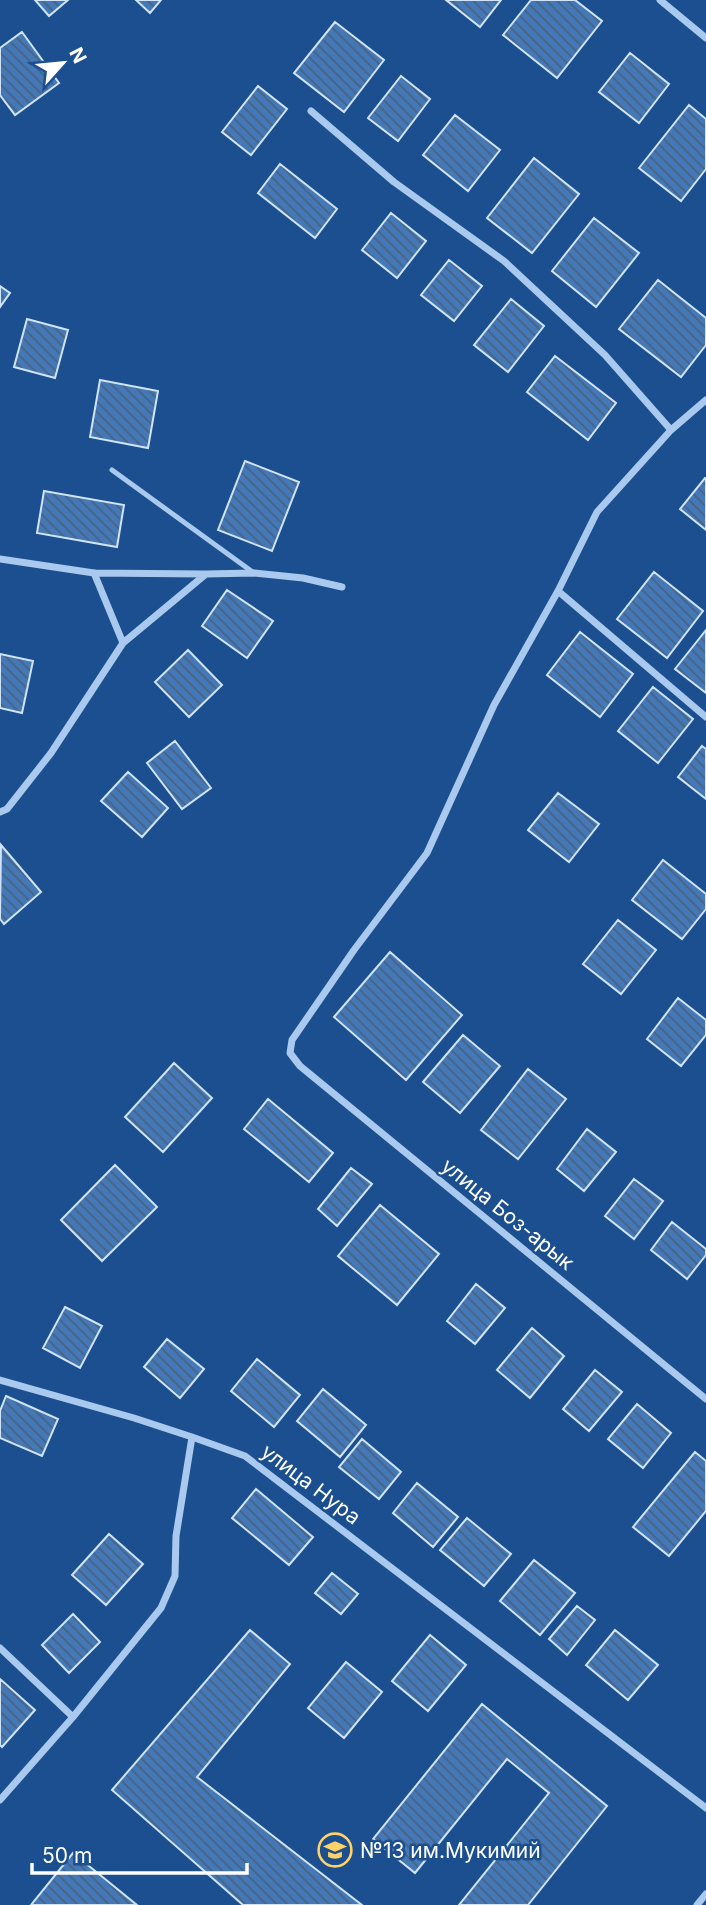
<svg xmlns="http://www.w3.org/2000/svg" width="706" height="1905" font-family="Inter,sans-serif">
<defs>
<pattern id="building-back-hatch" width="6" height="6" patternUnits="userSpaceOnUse" patternTransform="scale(1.75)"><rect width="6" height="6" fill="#4478b7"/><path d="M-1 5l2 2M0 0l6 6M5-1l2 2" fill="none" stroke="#486282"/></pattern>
</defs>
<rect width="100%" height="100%" fill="#1b4f8f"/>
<path fill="url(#building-back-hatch)" stroke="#cfe3fa" stroke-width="2" d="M35,0H68L49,16Z
M136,0H161L150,13Z
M446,0H501L480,27Z
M531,0H575L602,21L557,78L503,35Z
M335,22L384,60L344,112L294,73Z
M22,32L59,83L15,115L0,95V48Z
M630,53L669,84L639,123L599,92Z
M401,76L430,99L398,141L368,118Z
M258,86L287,109L251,155L222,132Z
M689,105L706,119V169L681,201L639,168Z
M455,115L500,150L468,191L423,155Z
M534,158L579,194L532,253L487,218Z
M280,164L337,209L315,238L258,193Z
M391,213L426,241L397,278L362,250Z
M594,218L639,253L596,307L552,271Z
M449,260L482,286L454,321L421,295Z
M658,280L706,318V345L681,377L619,329Z
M0,286L10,293L0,307Z
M511,299L544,326L508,372L474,345Z
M27,319L68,330L55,378L14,367Z
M555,356L616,403L588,440L527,392Z
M100,380L158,391L148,448L90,437Z
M245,461L299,482L272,551L218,530Z
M705,478H706V530L680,509Z
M44,491L124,505L117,547L37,533Z
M654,572L703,611L667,658L617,619Z
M227,590L273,621L247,658L202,626Z
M706,630V693L675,669Z
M580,632L633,674L600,717L547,675Z
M188,650L222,685L189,717L155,682Z
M0,654L33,661L22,713L0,708Z
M653,687L693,719L658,763L618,731Z
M175,741L211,788L182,809L147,763Z
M702,746L706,749V799L678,777Z
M128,772L168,808L142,837L101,801Z
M558,793L599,824L569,862L528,830Z
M1,845L41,892L4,924L0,919Z
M663,860L706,894V909L682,939L632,900Z
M618,920L656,950L621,994L583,964Z
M390,952L462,1015L406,1080L334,1017Z
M678,998L706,1020V1035L681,1066L647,1039Z
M463,1035L500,1066L460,1113L423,1082Z
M174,1063L212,1098L163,1152L125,1117Z
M528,1069L566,1099L518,1159L481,1130Z
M268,1099L333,1153L309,1182L244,1129Z
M587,1129L616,1152L584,1191L557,1169Z
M115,1165L157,1207L102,1261L61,1220Z
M351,1168L372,1184L337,1226L318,1209Z
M634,1179L663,1201L634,1239L605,1216Z
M380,1205L439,1254L397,1305L338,1256Z
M672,1222L706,1249V1255L687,1279L651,1250Z
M476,1284L505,1308L475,1344L447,1321Z
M65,1307L102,1326L80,1368L43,1348Z
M532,1328L564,1356L530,1398L497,1370Z
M167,1339L204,1369L180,1398L144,1367Z
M257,1359L300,1395L274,1427L231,1391Z
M595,1370L622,1392L589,1431L563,1409Z
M323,1389L366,1425L340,1457L297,1421Z
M6,1396L58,1419L42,1456L0,1438V1411Z
M637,1404L671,1433L643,1468L608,1439Z
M362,1439L401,1472L379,1499L339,1467Z
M695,1452L706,1461V1511L669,1556L633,1527Z
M417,1483L458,1517L433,1547L393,1513Z
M256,1489L313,1537L289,1565L232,1518Z
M467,1518L511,1554L484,1586L440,1550Z
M109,1534L143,1564L106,1605L72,1575Z
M534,1560L575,1593L540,1635L500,1601Z
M332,1573L358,1594L341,1614L315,1593Z
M577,1606L595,1620L567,1655L549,1639Z
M73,1614L100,1642L69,1673L42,1645Z
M250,1630L290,1664L197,1777L362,1905H243L112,1790Z
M615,1630L658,1665L628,1700L586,1665Z
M430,1635L466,1665L428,1711L392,1681Z
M346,1662L382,1692L344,1738L308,1708Z
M0,1679L35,1710L2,1747L0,1745Z
M482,1704L607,1806L528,1905H459L549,1793L507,1759L415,1873L373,1839Z
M73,1853L137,1905H31Z"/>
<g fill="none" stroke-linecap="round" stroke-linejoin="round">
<path stroke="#a9c9ee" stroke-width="5" d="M112,470L254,573"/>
<path stroke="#a9c9ee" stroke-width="7" d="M660,0L706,38
M311,111L394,182L504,261L605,355L671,430
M706,400L671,430L597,512L558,591L494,705L427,853L354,950L292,1040L290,1053L300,1066L706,1399
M0,559L94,573L205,574
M94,573L123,643
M558,591L706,717
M0,812L7,809L51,753L123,643L206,574L254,573L303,578L342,587
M0,1380L134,1418L192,1437
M0,1648L73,1717
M0,1800L73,1717L161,1608L175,1576L176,1536L192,1437L245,1456L706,1808
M697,1905L706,1894"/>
</g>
<defs>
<symbol id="school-ring" viewBox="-11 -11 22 22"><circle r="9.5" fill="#1b4f8f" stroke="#ffd166" stroke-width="1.5"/><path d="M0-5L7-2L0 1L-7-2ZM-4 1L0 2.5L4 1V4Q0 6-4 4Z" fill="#ffd166"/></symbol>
</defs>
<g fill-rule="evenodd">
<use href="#school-ring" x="316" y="1831" width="38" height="38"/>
</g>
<g text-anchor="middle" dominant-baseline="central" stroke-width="5" stroke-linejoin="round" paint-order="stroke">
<g font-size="21" fill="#fff" stroke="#1b4f8f">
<text transform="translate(508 1214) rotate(39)">улица Боз-арык</text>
<text transform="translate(311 1484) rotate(37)">улица Нура</text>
</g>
<g font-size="21" fill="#fff" stroke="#1b4f8f" text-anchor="start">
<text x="360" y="1850">№13 им.Мукимий</text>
</g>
</g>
<g transform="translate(63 63) rotate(63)" stroke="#1b4f8f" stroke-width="5" paint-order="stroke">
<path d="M0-5L12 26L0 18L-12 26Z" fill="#ffffff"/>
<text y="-10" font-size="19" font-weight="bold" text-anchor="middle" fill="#ffffff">N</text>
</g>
<path d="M32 1863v10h215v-10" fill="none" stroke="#ffffff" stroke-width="3.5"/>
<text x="42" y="1863" font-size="21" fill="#ffffff" stroke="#1b4f8f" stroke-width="5" paint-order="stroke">50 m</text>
</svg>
